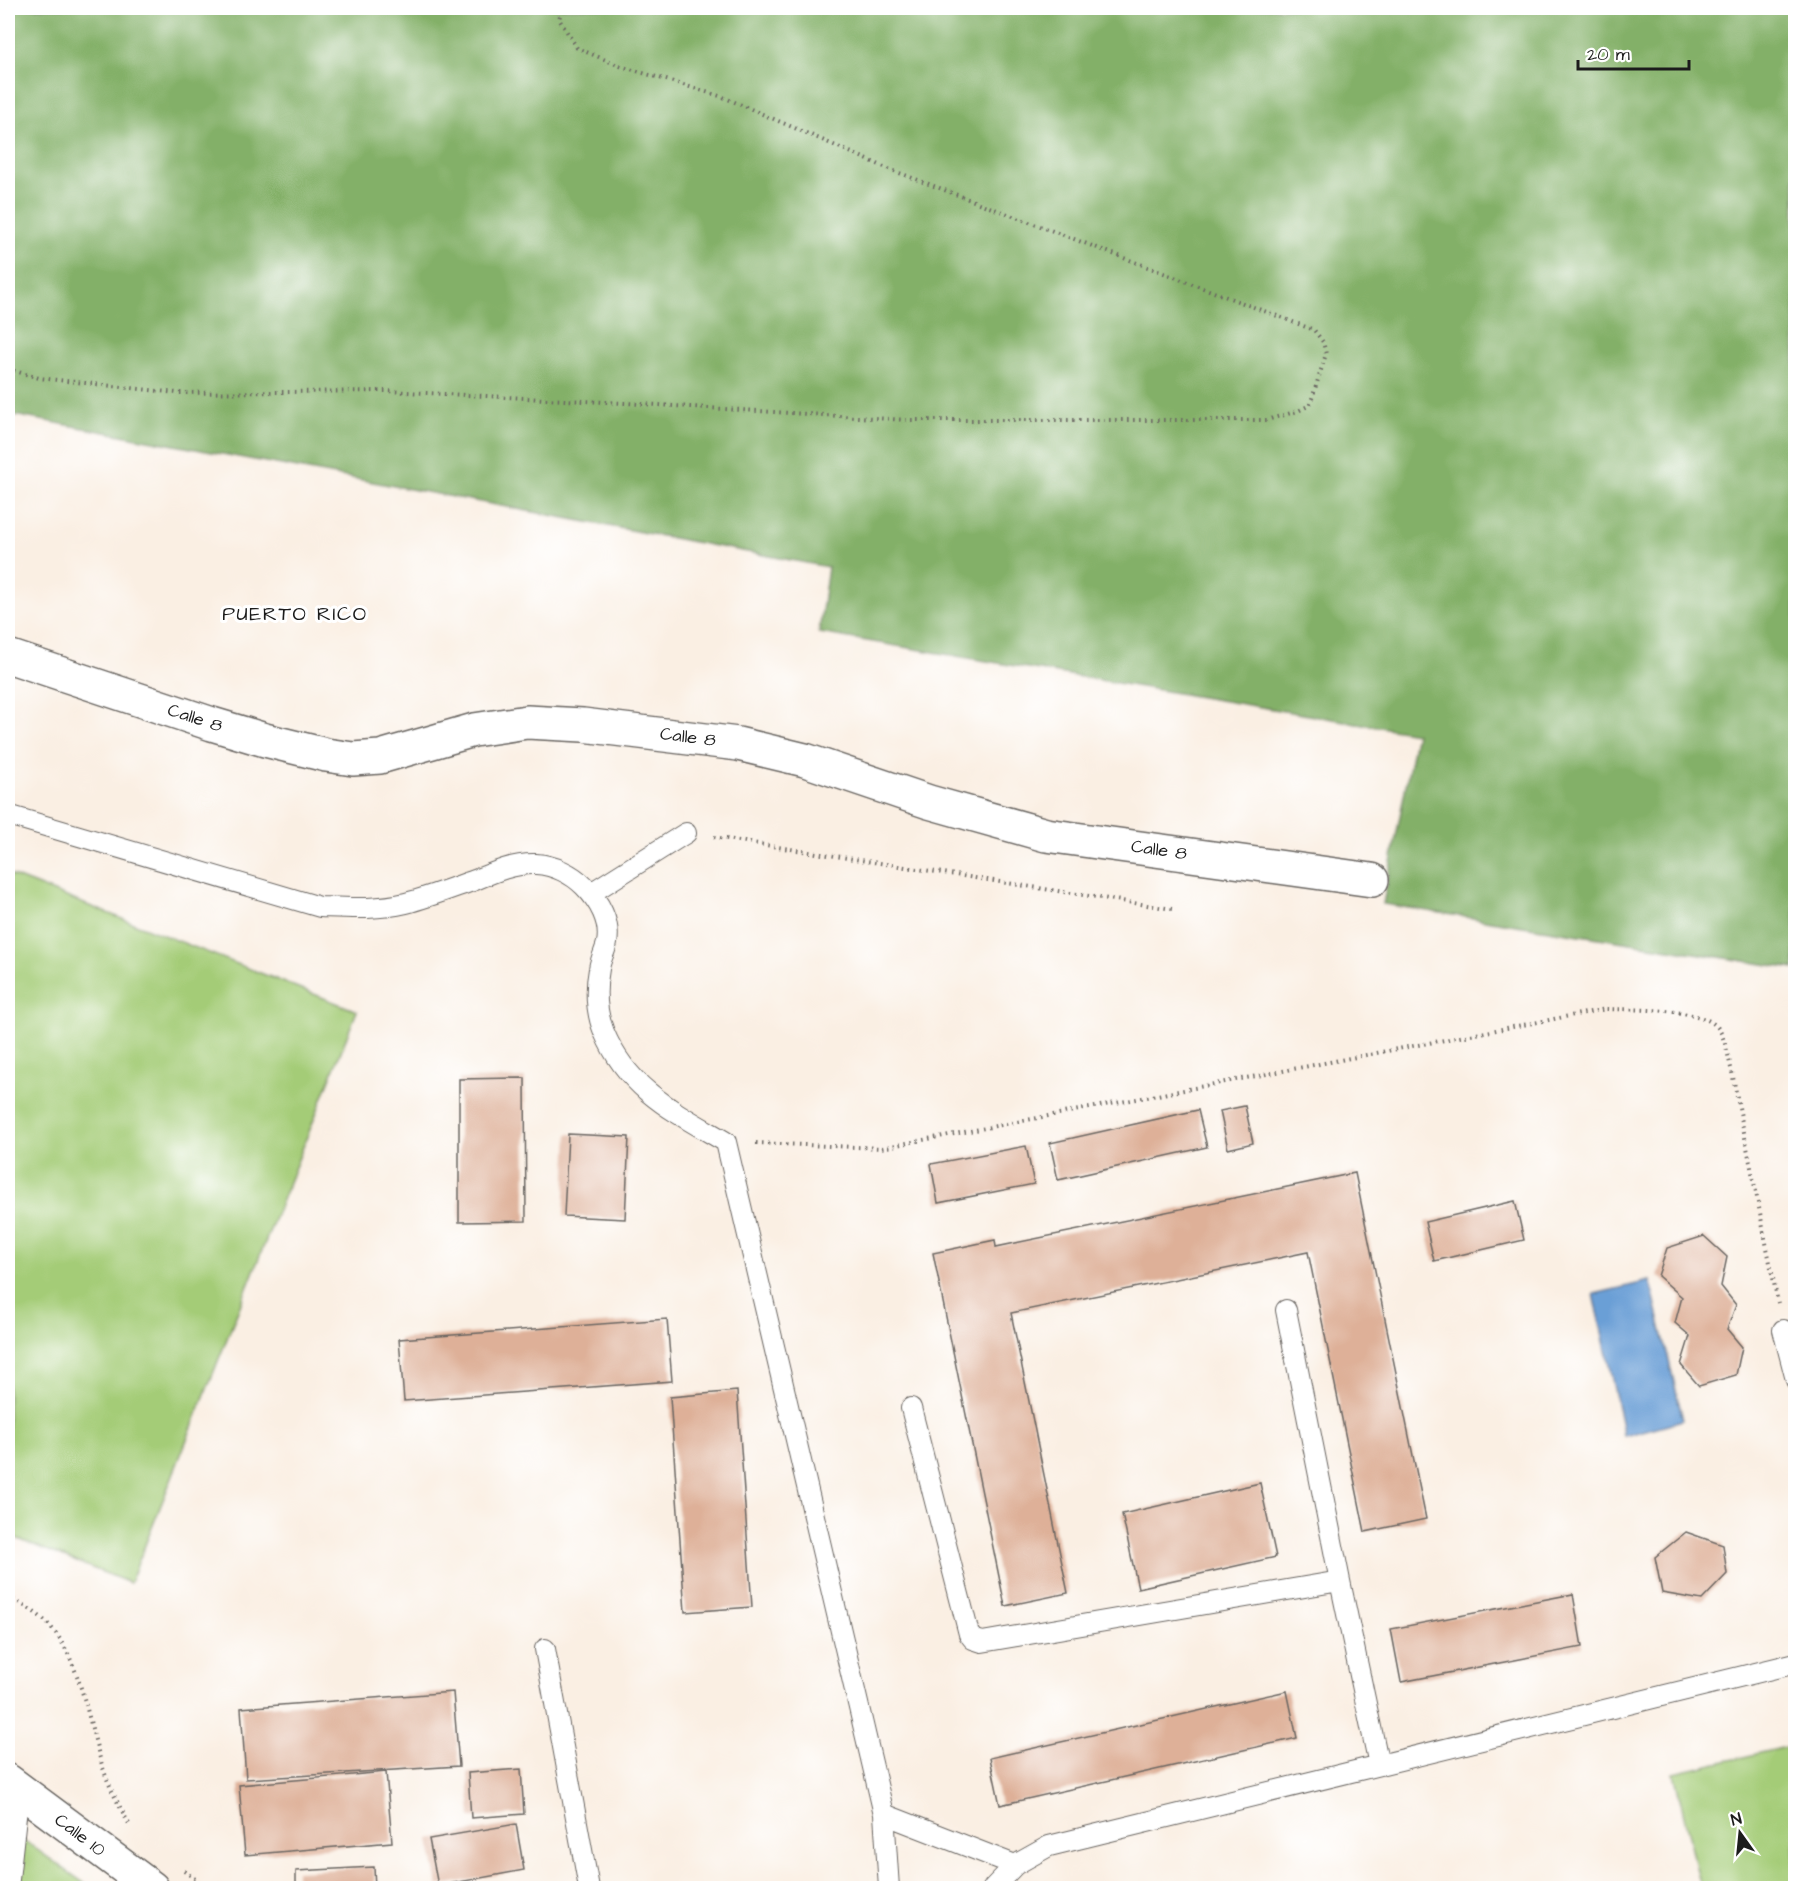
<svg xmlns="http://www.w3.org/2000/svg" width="1803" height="1896" font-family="'Architects Daughter',sans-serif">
<rect width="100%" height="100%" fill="#fff"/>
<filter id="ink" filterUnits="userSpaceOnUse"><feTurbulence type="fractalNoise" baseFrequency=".0167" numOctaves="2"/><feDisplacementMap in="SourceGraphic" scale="12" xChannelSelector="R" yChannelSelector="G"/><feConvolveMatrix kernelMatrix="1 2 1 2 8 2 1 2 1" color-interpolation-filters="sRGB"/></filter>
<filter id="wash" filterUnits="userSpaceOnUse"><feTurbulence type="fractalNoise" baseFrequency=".008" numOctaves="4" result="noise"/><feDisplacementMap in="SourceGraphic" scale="24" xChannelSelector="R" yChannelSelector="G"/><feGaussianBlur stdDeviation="1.35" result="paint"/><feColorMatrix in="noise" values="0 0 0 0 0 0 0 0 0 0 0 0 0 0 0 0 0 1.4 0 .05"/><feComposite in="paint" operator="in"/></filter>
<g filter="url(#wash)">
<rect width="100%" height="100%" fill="#faefe3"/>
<path fill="#a4cc77" stroke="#60744a" stroke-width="1.5" d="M8,874L357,1011L130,1583L8,1535Z
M1795,1745V1888H1701L1674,1773Z
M8,1829L91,1888H8Z"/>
<path fill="#83b068" stroke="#506642" stroke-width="1.5" d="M8,8H1795V969L1383,904L1416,733L819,633L828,567L8,414Z"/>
<path fill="#6a9fd6" stroke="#435e79" stroke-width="1.5" d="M1650,1281L1683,1420L1624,1436L1594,1294Z"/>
<g id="blocks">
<path fill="#deb098" d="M525,1078L526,1221L459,1222V1079Z
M1245,1106L1253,1143L1228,1149L1220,1111Z
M1198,1110L1207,1147L1058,1180L1050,1143Z
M568,1134L629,1137L625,1219L564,1216Z
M1026,1146L1034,1184L938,1203L931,1164Z
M1355,1173L1426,1519L1365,1532L1308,1252L1011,1313L1068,1593L1005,1606L933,1253L995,1240L996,1247Z
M1515,1201L1524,1240L1434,1261L1425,1222Z
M1704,1236L1727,1257L1721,1286L1736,1305L1727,1329L1742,1347L1736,1375L1699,1386L1681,1365L1690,1336L1675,1323L1682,1297L1658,1276L1667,1248Z
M667,1319L672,1381L404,1401L399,1339Z
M737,1391L752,1607L685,1612L670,1397Z
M1260,1483L1276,1557L1138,1588L1122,1514Z
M1686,1532L1723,1545L1727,1574L1702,1600L1662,1593L1655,1557Z
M1573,1594L1582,1647L1401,1682L1391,1629Z
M1287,1691L1297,1738L1000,1805L990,1758Z
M453,1692L459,1766L246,1779L241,1708Z
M521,1769L524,1814L471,1818L468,1773Z
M386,1772L392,1842L245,1855L239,1785Z
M516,1824L524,1870L438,1886L429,1839Z
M374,1867L375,1888H296V1871Z"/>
</g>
</g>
<g filter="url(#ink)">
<use href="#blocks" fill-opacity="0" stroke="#6a6662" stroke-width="1.5"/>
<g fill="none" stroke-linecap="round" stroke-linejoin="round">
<defs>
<path id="lane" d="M8,815L320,907C349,908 377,910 406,903C429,897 452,888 475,880C494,872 515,863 536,864C554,865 572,874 584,886C599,901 611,922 607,943C605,952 600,960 599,969C595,990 596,1012 604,1032C628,1090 675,1112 726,1142L884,1814L889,1888
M591,893L686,833
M1286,1310L1340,1581L1379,1765
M1783,1330L1796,1380
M911,1408L969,1634L973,1639L982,1642L1340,1581
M545,1649L589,1888
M884,1814L1015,1865
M8,1888L19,1790
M993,1888L1015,1865L1049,1846L1796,1663"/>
<path id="street" d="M8,656L212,724L265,740L326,755L353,759L380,757L474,730L527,722L583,725L738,744L805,760L929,802L1046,835L1372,880
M8,1781L152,1888"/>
</defs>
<use href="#lane" stroke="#6a6662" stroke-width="22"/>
<use href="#street" stroke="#6a6662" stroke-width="36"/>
<path stroke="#6a6662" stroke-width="4" stroke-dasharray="1.5 4.5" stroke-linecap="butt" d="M8,369L39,378L177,393L386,391L625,403L907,420H1267L1298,411L1310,405L1326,354L1323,342L1314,330L889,169L723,97L620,66L577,48L559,19L562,8
M714,837L1172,909
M756,1143L881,1148L1606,1009C1632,1010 1702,1007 1718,1028C1725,1037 1729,1061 1732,1072L1778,1303
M8,1597C22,1604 38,1613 49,1625C83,1661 89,1733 107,1779C113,1794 121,1809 129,1824
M184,1871L208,1888"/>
<use href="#lane" stroke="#fff" stroke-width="20"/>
<use href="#street" stroke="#fff" stroke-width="33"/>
</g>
</g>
<g text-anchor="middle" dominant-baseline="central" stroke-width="6" stroke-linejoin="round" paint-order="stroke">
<g font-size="18" fill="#1c1c1c" stroke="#fff">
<text transform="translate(195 718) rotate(18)">Calle 8</text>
<text transform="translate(688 737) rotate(7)">Calle 8</text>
<text transform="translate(1159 850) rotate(8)">Calle 8</text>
<text transform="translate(80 1835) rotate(37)">Calle 10</text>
</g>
<g font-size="20" letter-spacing="1.5" fill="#1c1c1c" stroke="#fff">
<text x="295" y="614">PUERTO RICO</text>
</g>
</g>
<rect width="1803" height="1896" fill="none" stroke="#fff" stroke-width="30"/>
<g transform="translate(1740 1833) rotate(345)" stroke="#ffffff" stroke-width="4.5" paint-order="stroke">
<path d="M0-4.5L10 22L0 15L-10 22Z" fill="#1c1c1c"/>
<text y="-9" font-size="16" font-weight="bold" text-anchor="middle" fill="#1c1c1c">N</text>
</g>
<path d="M1578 60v9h111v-9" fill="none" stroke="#1c1c1c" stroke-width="3"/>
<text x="1587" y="60" font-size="18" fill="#1c1c1c" stroke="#ffffff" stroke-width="4.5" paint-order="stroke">20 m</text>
</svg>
